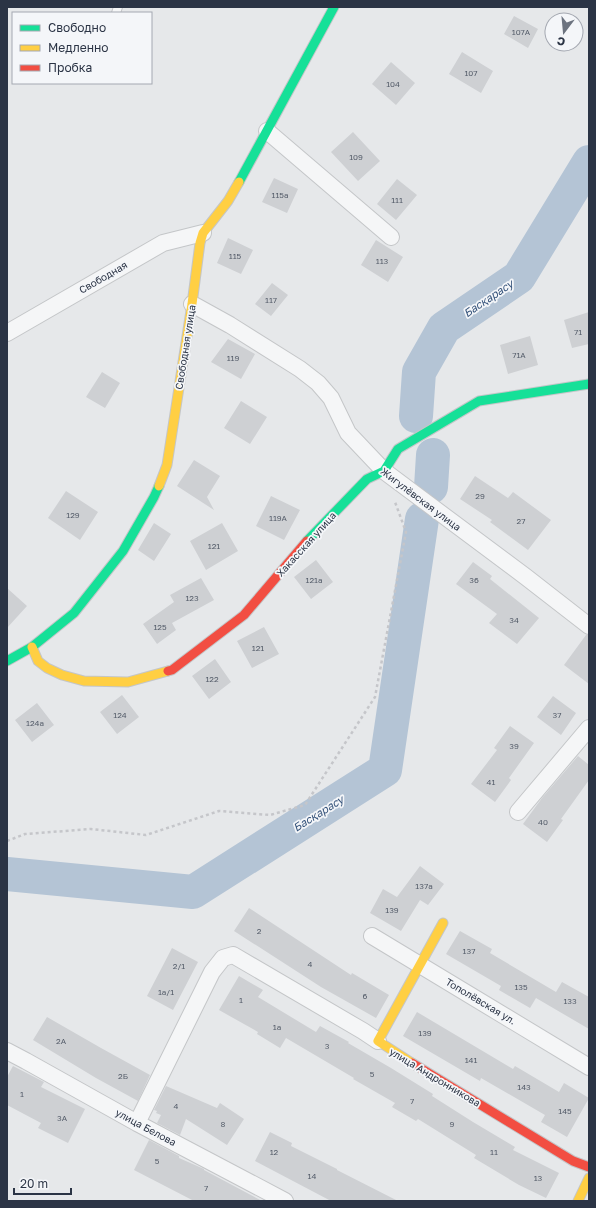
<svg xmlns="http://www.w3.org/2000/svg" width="596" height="1208" font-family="'Golos Text',sans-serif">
<rect width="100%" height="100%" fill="#e6e8ea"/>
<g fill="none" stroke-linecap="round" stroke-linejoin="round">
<path stroke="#b4c4d5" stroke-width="34" d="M416,416L419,372L444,328L519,277L589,162
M431,487L433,455
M7,874L193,892L385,770L422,519"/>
</g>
<path fill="#ced0d3" d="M514,16L538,29L528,48L504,34Z
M462,52L493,71L481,93L449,74Z
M391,62L415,83L396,105L372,84Z
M353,132L380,161L358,181L331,152Z
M274,178L298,189L287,213L262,202Z
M397,179L417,195L396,220L377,204Z
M228,238L253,250L241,274L217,263Z
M376,240L403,257L388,282L361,265Z
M272,283L288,295L271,316L255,304Z
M589,312V344L572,348L564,320Z
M530,336L538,365L508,374L500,345Z
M228,339L255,354L241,379L211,362Z
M102,372L120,383L105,408L86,397Z
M241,401L267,417L250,444L224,428Z
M194,460L220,476L207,497L214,510L177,486Z
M475,476L508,498L513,492L551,520L528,550L490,522L492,520L460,499Z
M66,491L98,512L80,540L48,518Z
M271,496L300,510L284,540L256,526Z
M154,523L171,534L154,561L138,550Z
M222,523L238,551L206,570L190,541Z
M316,560L333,582L311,599L294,577Z
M473,562L492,576L490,579L539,618L517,644L489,623L497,614L456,584Z
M201,578L214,600L172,623L176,630L157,644L143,624L174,602L170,595Z
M7,588L27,606L7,628Z
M264,627L279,654L252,668L237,641Z
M586,635H589V684L564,665Z
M215,659L231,682L209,699L192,676Z
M122,695L139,717L117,734L100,712Z
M553,696L576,713L561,735L537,717Z
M37,703L54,725L32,742L15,720Z
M510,726L534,743L509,778L511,780L495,802L471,784L497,750L494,748Z
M578,756L589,765V780L561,819L563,820L547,842L523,824L542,798Z
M420,866L444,884L428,905L420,900L401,931L370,913L383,889L397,897Z
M249,908L351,975L352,973L389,995L376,1018L321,987L234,931Z
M460,931L492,949L490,953L556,992L562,982L589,997V1029L536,998L530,1008L499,990L501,986L446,954Z
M172,948L198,962L173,1010L147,996Z
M239,976L263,990L258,997L316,1032L320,1026L349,1042L348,1043L391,1068L433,1094L432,1096L473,1122L515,1147L513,1150L559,1173L546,1198L519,1185L474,1158L476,1155L418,1119L416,1121L392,1107L395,1103L353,1079L354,1078L286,1038L280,1048L257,1034L258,1032L219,1010Z
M417,1012L513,1069L515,1066L559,1092L564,1083L589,1098L567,1137L541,1122L545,1115L481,1078L480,1081L403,1036Z
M47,1017L101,1048L150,1075L138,1101L96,1078L33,1040Z
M13,1066L44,1082L41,1087L85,1109L68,1143L38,1128L41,1123L7,1105V1077Z
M166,1086L217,1108L220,1103L244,1119L227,1145L186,1119L180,1135L157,1123L161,1115L156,1113L157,1111L154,1110Z
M270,1132L292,1143L291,1146L337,1169V1170L398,1201H331L255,1161Z
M149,1140L179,1156V1158L204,1169V1170L262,1201H194L134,1170Z"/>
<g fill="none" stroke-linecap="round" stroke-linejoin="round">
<defs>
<path id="lane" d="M116,13L118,7"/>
<path id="street" d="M267,131L391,237
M192,304L230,325L300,369L318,383L331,398L348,433L384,471L526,577L589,626
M7,333L163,243L203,233
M518,812L589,728
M372,936L589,1067
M7,1051L26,1061L137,1123L285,1201
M137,1123L212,972L223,958L233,955L363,1031L378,1041"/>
<path id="fast" d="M239,182L334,7
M307,541L367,479L384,471L398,449L479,401L589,384
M7,661L32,647L74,613L123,551L154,497L159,486"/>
<path id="slow" d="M159,486L167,465L192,304L200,243L203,233L228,201L239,182
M32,647L38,661L47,668L62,675L84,681L128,682L168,671
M412,1063L378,1041L443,923
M578,1201L589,1178"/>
<path id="jam" d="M168,671L172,670L244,615L307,541
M412,1063L573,1161L589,1167"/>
</defs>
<use href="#lane" stroke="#c4c6c8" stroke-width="10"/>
<use href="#street" stroke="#c4c6c8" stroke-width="18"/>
<use href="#fast" stroke="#c4c6c8" stroke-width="11"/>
<use href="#slow" stroke="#c4c6c8" stroke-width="11"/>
<use href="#jam" stroke="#c4c6c8" stroke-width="11"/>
<path stroke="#c5c6ca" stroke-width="2.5" stroke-dasharray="3 3" stroke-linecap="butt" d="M7,841L25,834L91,829L146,835L219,811L270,815L305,805L375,697L406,532L395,502"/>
<use href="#lane" stroke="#f5f6f7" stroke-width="8"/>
<use href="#street" stroke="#f5f6f7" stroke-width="16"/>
<use href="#fast" stroke="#16e098" stroke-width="9"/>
<use href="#slow" stroke="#ffcf43" stroke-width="9"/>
<use href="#jam" stroke="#f24e42" stroke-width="9"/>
</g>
<g text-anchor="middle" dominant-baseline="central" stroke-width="3.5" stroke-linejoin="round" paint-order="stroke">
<g font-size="8" fill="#545c69">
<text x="521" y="32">107А</text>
<text x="471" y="73">107</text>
<text x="393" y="84">104</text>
<text x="356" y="157">109</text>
<text x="280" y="195">115а</text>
<text x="397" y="200">111</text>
<text x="235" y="256">115</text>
<text x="382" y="261">113</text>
<text x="271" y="300">117</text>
<text x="578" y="332">71</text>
<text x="519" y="355">71А</text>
<text x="233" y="358">119</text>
<text x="480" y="496">29</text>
<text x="73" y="515">129</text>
<text x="278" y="518">119А</text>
<text x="521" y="521">27</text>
<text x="214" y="546">121</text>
<text x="314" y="580">121а</text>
<text x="474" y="580">36</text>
<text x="192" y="598">123</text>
<text x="514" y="620">34</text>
<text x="160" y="627">125</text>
<text x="258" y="648">121</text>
<text x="212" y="679">122</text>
<text x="120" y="715">124</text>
<text x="557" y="715">37</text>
<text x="35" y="723">124а</text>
<text x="514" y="746">39</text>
<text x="491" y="782">41</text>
<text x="543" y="822">40</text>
<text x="424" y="886">137а</text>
<text x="392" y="910">139</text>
<text x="259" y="931">2</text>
<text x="469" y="951">137</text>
<text x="310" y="964">4</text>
<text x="179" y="966">2/1</text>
<text x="521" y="987">135</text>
<text x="166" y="992">1а/1</text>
<text x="365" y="996">6</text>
<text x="241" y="1000">1</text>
<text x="570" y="1001">133</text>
<text x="277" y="1027">1а</text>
<text x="425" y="1033">139</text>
<text x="61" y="1041">2А</text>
<text x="327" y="1046">3</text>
<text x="471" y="1060">141</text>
<text x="372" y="1074">5</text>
<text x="123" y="1076">2Б</text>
<text x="524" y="1087">143</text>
<text x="22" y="1094">1</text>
<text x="412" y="1101">7</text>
<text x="176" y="1106">4</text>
<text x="565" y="1111">145</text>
<text x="62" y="1118">3А</text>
<text x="223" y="1124">8</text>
<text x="452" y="1124">9</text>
<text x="274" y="1152">12</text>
<text x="494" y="1152">11</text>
<text x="157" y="1161">5</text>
<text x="312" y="1176">14</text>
<text x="538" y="1178">13</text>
<text x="206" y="1188">7</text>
</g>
<g font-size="10" fill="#2b3445" stroke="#f4f6f9">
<text transform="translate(103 277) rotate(-30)">Свободная</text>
<text transform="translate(185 347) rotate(-81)">Свободная улица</text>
<text transform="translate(421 499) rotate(37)">Жигулёвская улица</text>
<text transform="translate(306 544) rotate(-48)">Хакасская улица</text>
<text transform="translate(481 1001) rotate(31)">Тополёвская ул.</text>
<text transform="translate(435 1077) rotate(31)">улица Андронникова</text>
<text transform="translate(146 1127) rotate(28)">улица Белова</text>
</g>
<g font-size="11" font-style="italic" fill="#34527a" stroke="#f4f6f9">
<text transform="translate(488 298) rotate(-34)">Басқарасу</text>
<text transform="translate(318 813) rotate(-32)">Басқарасу</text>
</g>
</g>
<rect width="596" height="1208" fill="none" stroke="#2b3445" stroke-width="16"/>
<rect x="12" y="12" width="140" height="72" fill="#f4f6f9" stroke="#a4a8b1"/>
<rect x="20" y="25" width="20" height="6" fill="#16e098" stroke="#a4a8b1"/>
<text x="48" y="32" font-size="12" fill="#2b3445">Свободно</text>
<rect x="20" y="45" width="20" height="6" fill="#ffcf43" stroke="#a4a8b1"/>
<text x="48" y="52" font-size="12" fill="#2b3445">Медленно</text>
<rect x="20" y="65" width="20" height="6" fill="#f24e42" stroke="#a4a8b1"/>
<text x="48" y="72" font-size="12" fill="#2b3445">Пробка</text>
<g transform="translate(564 32) rotate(196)"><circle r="19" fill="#f4f6f9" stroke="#a4a8b1"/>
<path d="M0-3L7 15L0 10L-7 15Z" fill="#6c737f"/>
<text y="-6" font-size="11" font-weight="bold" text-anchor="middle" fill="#2b3445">С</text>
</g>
<path d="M14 1188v6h57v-6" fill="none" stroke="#2b3445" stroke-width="2"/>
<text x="20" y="1188" font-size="12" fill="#2b3445" stroke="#f4f6f9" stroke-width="3" paint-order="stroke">20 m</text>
</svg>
